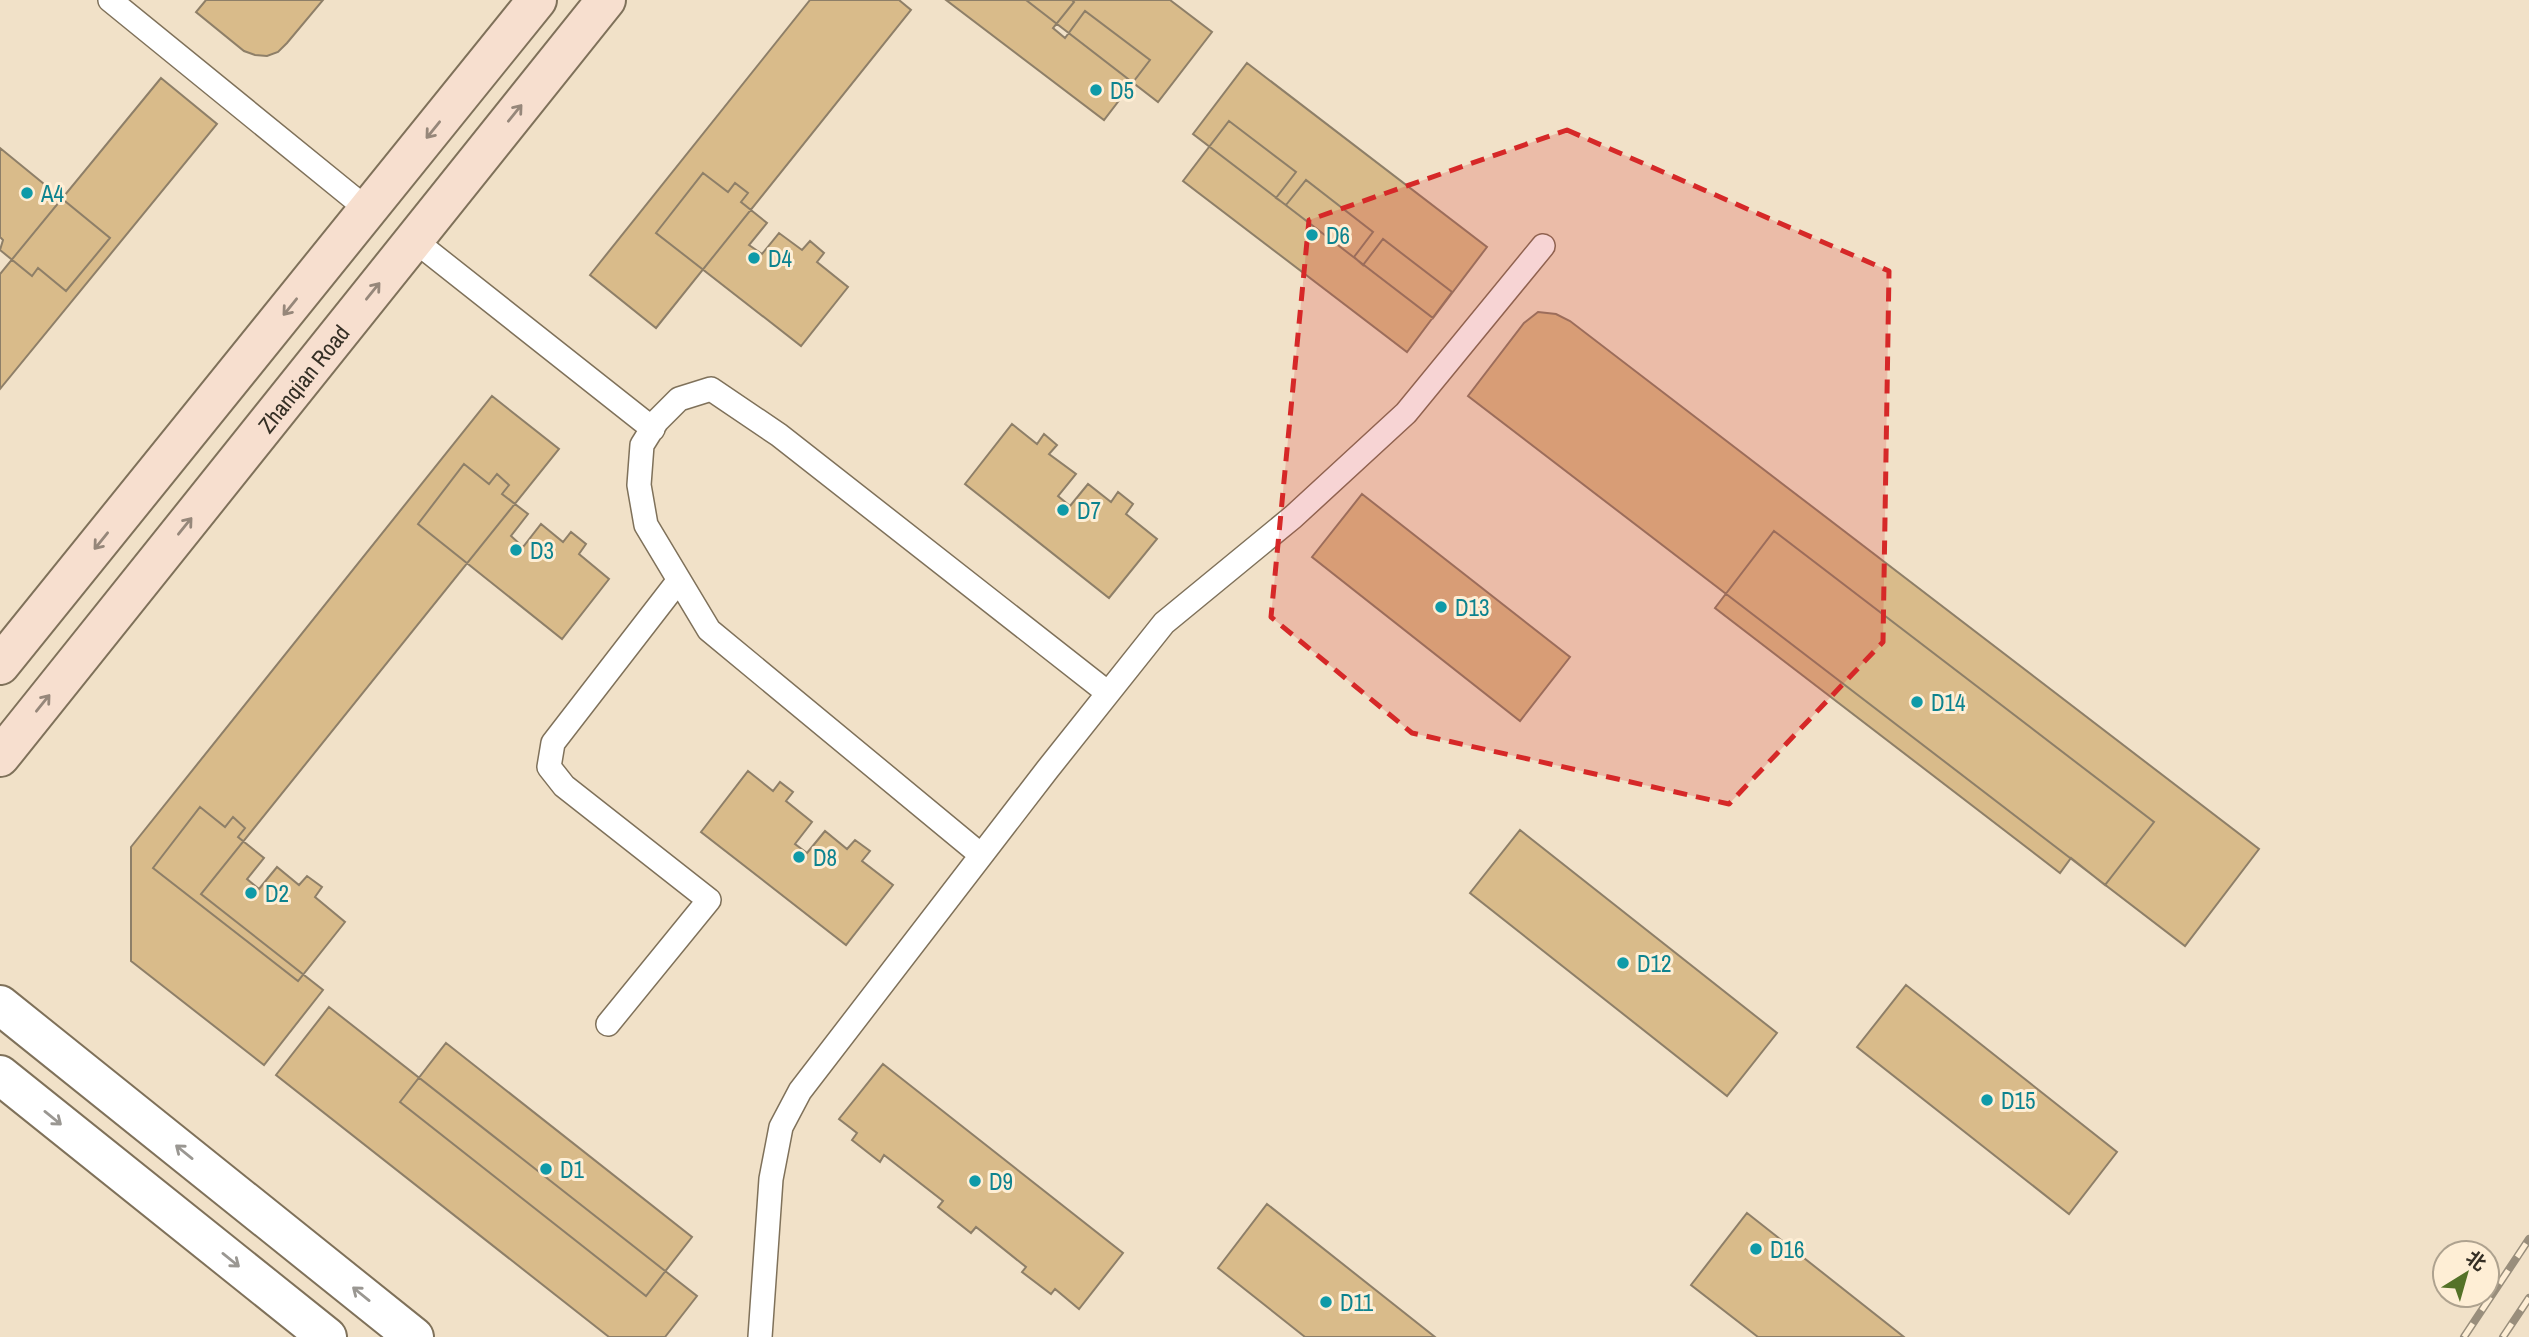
<svg xmlns="http://www.w3.org/2000/svg" width="2529" height="1337" font-family="'Archivo Narrow','Noto Sans SC',sans-serif">
<rect width="100%" height="100%" fill="#f1e1c8"/>
<path fill="#d9bb8a" stroke="#8e7f68" stroke-width="2" d="M206,0H323L287,43L278,52L267,56L255,55L244,51L196,12Z
M810,0H899L911,10L656,328L590,275Z
M946,0H1072L1074,2L1053,28L1065,38L1085,11L1150,60L1104,120Z
M1026,0H1170L1212,32L1158,102Z
M1247,63L1487,247L1433,318L1193,134Z
M161,78L217,124L0,389V274Z
M1229,121L1296,172L1276,198L1286,205L1306,180L1373,232L1354,257L1363,265L1383,239L1452,292L1407,352L1183,181Z
M0,148L110,238L66,291L38,268L32,276L0,250L3,240L0,237Z
M703,173L728,192L735,183L748,193L741,202L767,223L749,245L762,254L779,233L802,250L810,241L824,253L817,262L848,287L801,346L656,233Z
M1538,312L1556,314L1570,321L2259,849L2185,946L1468,396L1524,323Z
M492,396L559,449L201,894L323,990L264,1065L131,961V847Z
M1012,424L1037,444L1044,434L1057,445L1049,454L1076,474L1058,496L1070,506L1088,484L1111,502L1118,492L1133,504L1126,514L1157,539L1109,598L965,484Z
M464,464L489,484L497,474L509,485L502,494L528,514L511,536L523,547L541,524L563,542L571,532L586,544L579,554L609,579L562,639L418,524Z
M1362,494L1570,657L1520,721L1312,557Z
M1774,531L2154,822L2105,885L2071,858L2060,873L1715,608Z
M748,771L773,791L780,782L793,792L786,801L812,822L795,844L807,853L825,831L847,849L855,840L870,851L862,861L893,885L846,945L701,832Z
M200,807L225,827L233,817L245,828L238,837L264,858L247,879L259,889L277,867L299,885L307,876L322,887L315,897L345,922L298,981L153,868Z
M1520,830L1777,1033L1727,1096L1470,893Z
M1906,985L2117,1152L2069,1214L1857,1047Z
M329,1007L697,1296L665,1337H609L276,1075Z
M446,1043L692,1237L646,1296L400,1102Z
M883,1064L1123,1253L1079,1309L1055,1289L1051,1294L1022,1272L1026,1267L976,1227L971,1233L938,1207L943,1201L884,1155L880,1162L852,1140L857,1133L839,1119Z
M1267,1204L1435,1337H1305L1218,1268Z
M1747,1213L1904,1337H1758L1691,1285Z"/>
<g fill="none" stroke-linecap="round" stroke-linejoin="round">
<defs>
<path id="lane" d="M110,0L368,210
M414,240L653,429
M981,855L709,630L646,525L639,485L642,445L657,421L679,399L711,389L779,435L1108,693
M608,1024L709,900L564,786L549,767L553,743L679,580
M760,1337L771,1179L781,1127L800,1091L1047,770L1164,623L1293,517L1406,413L1543,246"/>
<path id="street" d="M0,1005L414,1337
M0,1075L327,1337"/>
<g id="secondary">
<path d="M0,665L537,0"/>
<path id="s1" d="M0,757L606,0"/>
</g>
</defs>
<use href="#lane" stroke="#7f715a" stroke-width="26"/>
<use href="#street" stroke="#7f715a" stroke-width="42"/>
<use href="#secondary" stroke="#7f715a" stroke-width="42"/>
<use href="#lane" stroke="#fff" stroke-width="23"/>
<use href="#street" stroke="#fff" stroke-width="38"/>
<use href="#secondary" stroke="#f7dfcf" stroke-width="38"/>
<defs>
<path id="rail" d="M2464,1337L2529,1239
M2503,1337L2529,1298"/>
</defs>
<use href="#rail" stroke="#998e7c" stroke-width="8"/>
<use href="#rail" stroke="#feeed5" stroke-width="5" stroke-dasharray="16" stroke-linecap="butt"/>
</g>
<defs><path id="oneway-shaft" d="M-6 0H5M1.5-3L5.5 0L1.5 3" fill="none" stroke-width="1.6" stroke-linecap="round" stroke-linejoin="round" transform="scale(1.75)"/></defs>
<g stroke="#96877a">
<use href="#oneway-shaft" transform="translate(515 113) rotate(-51)"/>
<use href="#oneway-shaft" transform="translate(433 130) rotate(129)"/>
<use href="#oneway-shaft" transform="translate(373 291) rotate(-51)"/>
<use href="#oneway-shaft" transform="translate(290 307) rotate(129)"/>
<use href="#oneway-shaft" transform="translate(185 526) rotate(-51)"/>
<use href="#oneway-shaft" transform="translate(101 541) rotate(129)"/>
<use href="#oneway-shaft" transform="translate(43 703) rotate(-51)"/>
</g>
<g stroke="#9a9792">
<use href="#oneway-shaft" transform="translate(53 1118) rotate(39)"/>
<use href="#oneway-shaft" transform="translate(184 1152) rotate(-141)"/>
<use href="#oneway-shaft" transform="translate(231 1260) rotate(39)"/>
<use href="#oneway-shaft" transform="translate(361 1294) rotate(-141)"/>
</g>
<path fill="#d62828" fill-opacity="0.2" stroke="#d62828" stroke-width="5" stroke-dasharray="14 9" stroke-linejoin="round" d="M1567,130L1889,271L1883,642L1729,804L1412,733L1271,617L1309,220Z"/>
<g fill="#0f9aa8" stroke="#feeed5" stroke-width="2.5">
<circle cx="1096" cy="90" r="7"/>
<circle cx="27" cy="193" r="7"/>
<circle cx="1312" cy="235" r="7"/>
<circle cx="754" cy="258" r="7"/>
<circle cx="1063" cy="510" r="7"/>
<circle cx="516" cy="550" r="7"/>
<circle cx="1441" cy="607" r="7"/>
<circle cx="1917" cy="702" r="7"/>
<circle cx="799" cy="857" r="7"/>
<circle cx="251" cy="893" r="7"/>
<circle cx="1623" cy="963" r="7"/>
<circle cx="1987" cy="1100" r="7"/>
<circle cx="546" cy="1169" r="7"/>
<circle cx="975" cy="1181" r="7"/>
<circle cx="1756" cy="1249" r="7"/>
<circle cx="1326" cy="1302" r="7"/>
</g>
<g text-anchor="middle" dominant-baseline="central" stroke-width="6" stroke-linejoin="round" paint-order="stroke">
<g font-size="23" fill="#0d838f" stroke="#feeed5" text-anchor="start">
<text x="1110" y="90">D5</text>
<text x="41" y="193">A4</text>
<text x="1326" y="235">D6</text>
<text x="768" y="258">D4</text>
<text x="1077" y="510">D7</text>
<text x="530" y="550">D3</text>
<text x="1455" y="607">D13</text>
<text x="1931" y="702">D14</text>
<text x="813" y="857">D8</text>
<text x="265" y="893">D2</text>
<text x="1637" y="963">D12</text>
<text x="2001" y="1100">D15</text>
<text x="560" y="1169">D1</text>
<text x="989" y="1181">D9</text>
<text x="1770" y="1249">D16</text>
<text x="1340" y="1302">D11</text>
</g>
<g font-size="23" fill="#352f25" stroke="#feeed5">
<text stroke="none"><textPath href="#s1" startOffset="485">Zhanqian Road</textPath></text>
</g>
</g>
<g transform="translate(2466 1274) rotate(37)"><circle r="33" fill="#feeed5" stroke="#aea28f" stroke-width="2"/>
<path d="M0-5L12 26L0 18L-12 26Z" fill="#547228"/>
<text y="-10" font-size="19" font-weight="bold" text-anchor="middle" fill="#352f25">北</text>
</g>
</svg>
